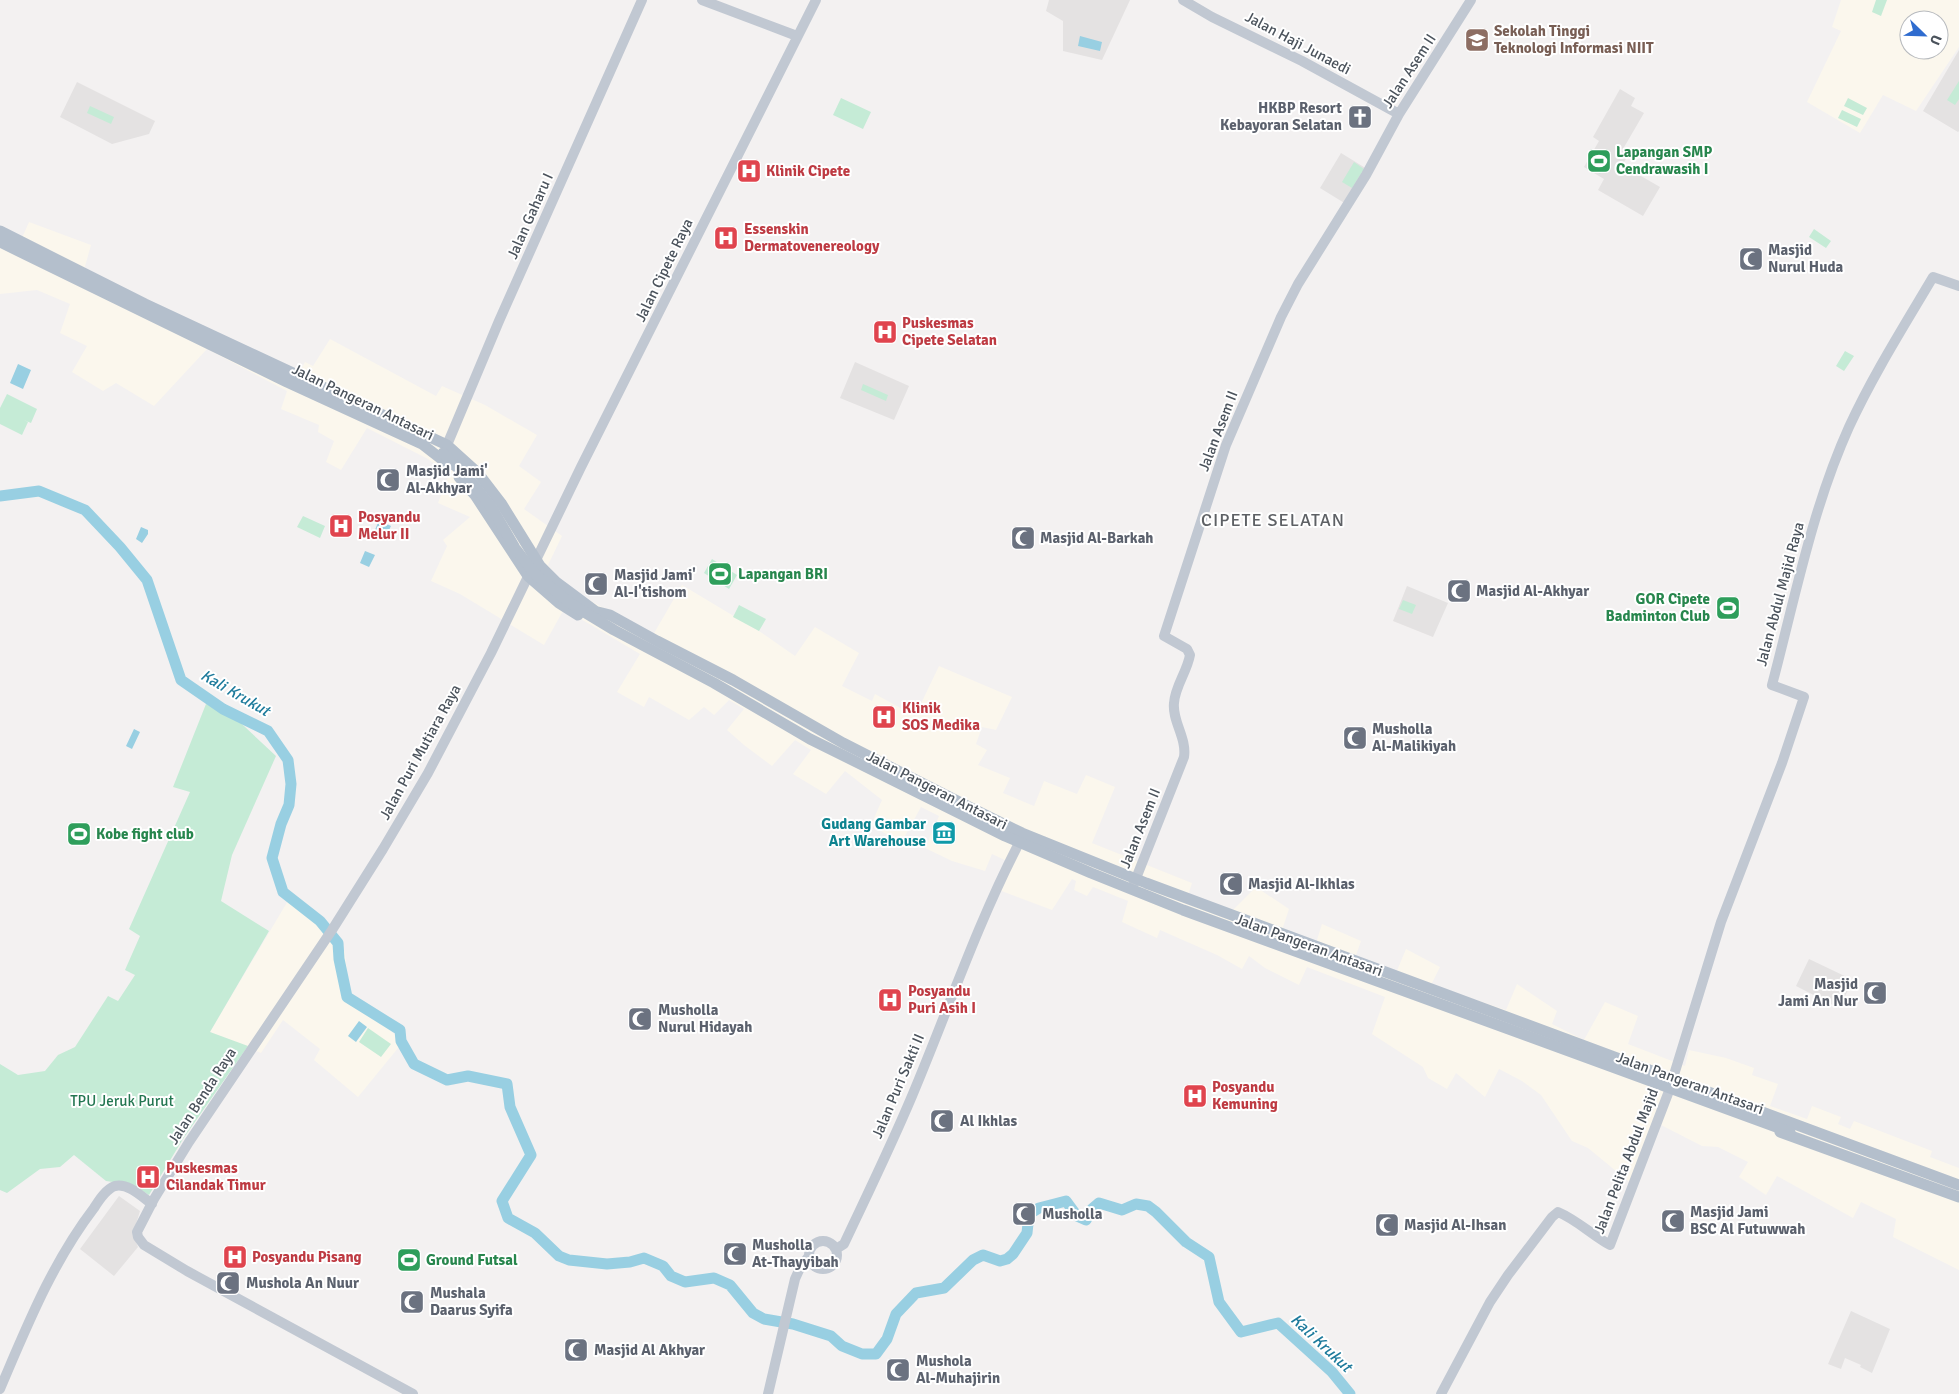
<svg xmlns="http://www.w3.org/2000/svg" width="1959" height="1394" font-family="Signika,sans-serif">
<rect width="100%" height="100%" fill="#f3f1f1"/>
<path fill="#fbf7ed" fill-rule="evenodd" d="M1841,0H1959V47L1916,111L1883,95L1860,133L1807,102L1841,31L1832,27ZM1909,20H1939V50H1909Z
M29,222L91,245L84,270L299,373L305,362L313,366L330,339L436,396L442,386L485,405L537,435L519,466L541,482L524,509L562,536L548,565L565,587L653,635L682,585L762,633L795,656L815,627L859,653L842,686L872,701L875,694L915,716L939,666L1012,697L996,730L982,727L976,744L987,750L978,765L1010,778L1003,793L1034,806L1044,781L1077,794L1086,775L1115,787L1092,843L1192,883L1188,895L1231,912L1256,887L1289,909L1281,933L1315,946L1322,924L1361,941L1355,958L1396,973L1406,949L1440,967L1431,985L1506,1010L1517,984L1557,1011L1552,1024L1584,1040L1605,1002L1638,1016L1628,1044L1685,1066L1689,1050L1726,1058L1754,1068L1752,1075L1778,1084L1770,1106L1807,1119L1812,1106L1841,1117L1838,1124L1850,1129L1854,1121L1932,1151L1930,1157L1959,1168V1270L1893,1237L1896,1219L1861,1202L1853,1218L1777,1176L1766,1195L1739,1177L1748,1162L1718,1147L1702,1146L1661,1125L1633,1185L1588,1148L1572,1141L1541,1095L1522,1081L1499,1069L1485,1097L1456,1073L1447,1089L1428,1078L1423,1067L1372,1034L1385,997L1307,967L1299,985L1265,968L1249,956L1242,969L1217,955L1160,930L1157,938L1122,922L1128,901L1093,887L1087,896L1074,890L1076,881L1072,879L1052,910L999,890L1009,862L992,854L985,871L952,861L925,848L939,816L921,807L901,843L871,825L882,800L845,771L826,794L793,774L811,750L795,740L772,766L744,745L727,730L744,709L729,700L714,715L704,707L689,720L649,697L644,707L617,692L640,654L564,609L544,645L460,594L431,581L447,546L443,540L470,517L438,503L449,475L428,459L367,428L341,470L326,462L334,441L318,432L319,425L281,409L287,391L207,349L154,406L116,383L103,391L72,372L87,346L60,333L70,304L37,290L0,294V227L21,240Z
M289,899L314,921L345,952L349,993L403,1042L358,1097L314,1060L320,1049L283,1020L261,1053L210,1032Z"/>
<path fill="#e4e2e2" d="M1049,0H1130L1102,60L1063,51V21L1046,11Z
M1959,50V131L1958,132L1923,111Z
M77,82L155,121L149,134L112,144L60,117Z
M1620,89L1635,98L1631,106L1644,113L1623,149L1629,154L1622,165L1660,187L1643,216L1598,190L1604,179L1584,167L1599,141L1593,137Z
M1341,153L1367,169L1346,204L1320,188Z
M855,362L909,386L894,420L840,398Z
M1407,586L1448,603L1433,637L1393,621Z
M1809,959L1853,980L1839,1008L1796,986Z
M119,1196L140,1211L133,1234L138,1247L114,1276L80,1249Z
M1851,1311L1890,1329L1872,1373L1860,1367L1861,1365L1845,1358L1841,1369L1828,1364Z"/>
<path fill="#c5ebd6" d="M1876,0H1887L1881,16L1872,12Z
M1959,81V99L1955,105L1947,100Z
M841,98L871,112L863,129L833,115Z
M1848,98L1867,108L1863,115L1844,106Z
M90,106L114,117L111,124L87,113Z
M1842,110L1861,119L1857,127L1838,118Z
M1598,149L1611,156L1600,174L1588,167Z
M1354,162L1364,169L1352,188L1342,182Z
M1814,229L1831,241L1826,248L1809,237Z
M1845,351L1854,356L1844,371L1836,366Z
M863,384L888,395L886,401L861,390Z
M7,394L37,409L31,423L24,420L28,422L22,435L0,424V408Z
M303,516L325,526L320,538L297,527Z
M712,559L737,575L729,589L704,573Z
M1403,600L1416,605L1412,614L1399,609Z
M739,605L766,619L759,631L733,617Z
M206,704L228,711L276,756L232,855L221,901L269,931L210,1032L248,1046L183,1139L149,1195L133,1185L106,1181L74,1155L60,1167L40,1169L7,1193L0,1190V1064L18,1075L45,1071L58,1055L75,1047L108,996L118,1001L135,975L125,970L140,936L129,929L190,792L173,787Z
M368,1028L391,1044L381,1057L359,1042Z"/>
<path fill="#98cfe2" d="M1080,36L1102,42L1100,51L1078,46Z
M18,364L31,370L23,389L10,383Z
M379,520L391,526L386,536L375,530Z
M141,527L148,530V534L142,543L136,539Z
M365,551L375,555L369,567L360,563Z
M134,729L140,732L132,749L126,746Z
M359,1021L367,1027L356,1042L348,1036Z"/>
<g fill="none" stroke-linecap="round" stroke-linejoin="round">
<path stroke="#98cfe2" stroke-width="11" d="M0,496L39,491L85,510L120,547L147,580L181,680L223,709L268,731L288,760L291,784L289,805L281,824L272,858L283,892L320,921L338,943L339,959L347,997L400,1030L401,1041L414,1064L447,1080L468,1076L507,1084L510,1107L531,1155L502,1201L508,1218L535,1233L559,1256L569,1260L607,1264L630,1262L644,1258L663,1266L671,1276L685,1282L714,1278L730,1285L753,1313L764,1319L793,1324L831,1336L842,1346L862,1354H876L887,1339L896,1314L916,1293L944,1288L973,1260L983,1255L1000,1261L1007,1259L1013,1254L1027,1233L1029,1214L1039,1208L1066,1201L1077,1216L1086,1220L1092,1209L1099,1203L1122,1210L1136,1204L1148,1206L1156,1212L1186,1242L1209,1257L1219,1302L1241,1332L1278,1323L1332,1372L1350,1394"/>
<path stroke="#c1c8d2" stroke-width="10" d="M702,0L797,36
M1183,0L1212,17L1302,61L1399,114
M447,445L499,321L642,0
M1133,886L1184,757C1187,738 1172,721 1174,703C1175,686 1187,672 1190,655L1187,649L1164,636L1226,445L1281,317L1298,284L1366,175L1399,114L1471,0
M809 1255a14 14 0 1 1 28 0a14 14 0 1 1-28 0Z
M836,1249L844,1244C867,1195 891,1146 912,1096C947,1013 976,927 1017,847
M0,1389C27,1326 52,1263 94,1208C99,1200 106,1189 115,1186C129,1183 142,1197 152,1204
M413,1394L187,1271L144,1245L138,1237L137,1232L154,1199L189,1142L332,930L383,849L428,773L491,653L581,467L816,0
M768,1394L795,1279L800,1268L809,1256
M1441,1394L1490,1302L1508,1275L1552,1217L1558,1212C1577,1220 1592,1235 1610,1245L1669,1091L1721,922L1782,763L1804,697L1772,685C1795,598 1812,509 1849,427C1873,375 1904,326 1933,277L1959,286"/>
<path stroke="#b4bfcc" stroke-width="11" d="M0,231L145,304L447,445L478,473L501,503L540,566L556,582L599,614
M0,242L287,382L422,444L449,465
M459,477L475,495L528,576L559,603L578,615
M594,611L610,615L657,641L733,680L843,743L965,805L1022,833L1146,883L1959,1185
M1780,1132L1959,1197"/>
<path stroke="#b4bfcc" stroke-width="11" d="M443,453L475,486L492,508L515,548L534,573L571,604L614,630L714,683L810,739L959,813L1005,836L1091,873L1183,910L1790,1132"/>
</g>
<defs>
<symbol id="university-square" viewBox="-11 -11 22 22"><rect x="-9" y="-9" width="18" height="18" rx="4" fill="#8d6e63" stroke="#fff"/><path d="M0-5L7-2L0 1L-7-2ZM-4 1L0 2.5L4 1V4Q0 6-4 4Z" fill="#fff"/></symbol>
<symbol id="church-square" viewBox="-11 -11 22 22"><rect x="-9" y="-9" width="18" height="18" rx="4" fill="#6b7280" stroke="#fff"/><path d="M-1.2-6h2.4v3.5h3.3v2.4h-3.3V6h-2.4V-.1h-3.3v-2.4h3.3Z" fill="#fff"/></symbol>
<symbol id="stadium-square" viewBox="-11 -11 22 22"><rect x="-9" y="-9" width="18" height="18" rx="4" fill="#2e9e5b" stroke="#fff"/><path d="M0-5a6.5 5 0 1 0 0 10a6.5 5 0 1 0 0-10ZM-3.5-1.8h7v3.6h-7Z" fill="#fff"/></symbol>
<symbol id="hospital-square" viewBox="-11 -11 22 22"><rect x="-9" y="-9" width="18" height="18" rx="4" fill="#e0444e" stroke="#fff"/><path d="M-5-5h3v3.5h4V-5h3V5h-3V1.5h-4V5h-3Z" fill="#fff"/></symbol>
<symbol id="mosque-square" viewBox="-11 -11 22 22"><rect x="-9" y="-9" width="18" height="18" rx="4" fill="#6b7280" stroke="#fff"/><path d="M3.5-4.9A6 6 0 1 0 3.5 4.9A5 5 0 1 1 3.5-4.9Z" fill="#fff"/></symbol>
<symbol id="museum-square" viewBox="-11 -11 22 22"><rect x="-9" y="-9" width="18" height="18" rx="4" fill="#0f9aa8" stroke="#fff"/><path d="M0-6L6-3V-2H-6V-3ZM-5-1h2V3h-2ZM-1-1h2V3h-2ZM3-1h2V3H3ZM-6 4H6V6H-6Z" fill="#fff"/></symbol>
</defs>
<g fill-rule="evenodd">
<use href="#university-square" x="1463" y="26" width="28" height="28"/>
<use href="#church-square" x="1346" y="103" width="28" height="28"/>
<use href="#stadium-square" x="1585" y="147" width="28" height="28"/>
<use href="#hospital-square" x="735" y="157" width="28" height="28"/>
<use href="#hospital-square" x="712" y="224" width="28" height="28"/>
<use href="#mosque-square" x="1737" y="245" width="28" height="28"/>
<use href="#hospital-square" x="871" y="318" width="28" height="28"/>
<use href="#mosque-square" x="374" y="466" width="28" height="28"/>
<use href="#hospital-square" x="327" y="512" width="28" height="28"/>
<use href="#mosque-square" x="1009" y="524" width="28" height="28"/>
<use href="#stadium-square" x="706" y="560" width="28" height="28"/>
<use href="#mosque-square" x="582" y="570" width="28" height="28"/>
<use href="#mosque-square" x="1445" y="577" width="28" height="28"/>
<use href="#stadium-square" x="1714" y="594" width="28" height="28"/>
<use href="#hospital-square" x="870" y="703" width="28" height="28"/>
<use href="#mosque-square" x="1341" y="724" width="28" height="28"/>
<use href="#museum-square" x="930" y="819" width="28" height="28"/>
<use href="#stadium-square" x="65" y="820" width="28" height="28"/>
<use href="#mosque-square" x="1217" y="870" width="28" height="28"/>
<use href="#mosque-square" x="1861" y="979" width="28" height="28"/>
<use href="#hospital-square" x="876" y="986" width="28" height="28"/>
<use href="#mosque-square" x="626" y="1005" width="28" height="28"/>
<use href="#hospital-square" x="1181" y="1082" width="28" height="28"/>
<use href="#mosque-square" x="928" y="1107" width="28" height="28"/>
<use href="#hospital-square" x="134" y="1163" width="28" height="28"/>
<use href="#mosque-square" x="1010" y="1200" width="28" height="28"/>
<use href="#mosque-square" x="1659" y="1207" width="28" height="28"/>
<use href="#mosque-square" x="1373" y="1211" width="28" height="28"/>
<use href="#mosque-square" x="721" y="1240" width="28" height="28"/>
<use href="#hospital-square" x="221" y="1243" width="28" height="28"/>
<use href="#stadium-square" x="395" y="1246" width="28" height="28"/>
<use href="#mosque-square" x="214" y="1269" width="28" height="28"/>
<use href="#mosque-square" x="398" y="1288" width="28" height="28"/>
<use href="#mosque-square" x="562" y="1336" width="28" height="28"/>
<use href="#mosque-square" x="884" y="1356" width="28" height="28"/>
</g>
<g text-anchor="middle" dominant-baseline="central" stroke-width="4" stroke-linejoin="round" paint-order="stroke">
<g font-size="15" font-weight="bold" fill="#785e54" stroke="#fff" text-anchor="start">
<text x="1494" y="31">Sekolah Tinggi<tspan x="1494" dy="17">Teknologi Informasi NIIT</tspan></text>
</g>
<g font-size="15" fill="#4b535c" stroke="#fff">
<text transform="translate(1298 43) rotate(28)">Jalan Haji Junaedi</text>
<text transform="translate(1409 71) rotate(-57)">Jalan Asem II</text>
<text transform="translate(530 216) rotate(-66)">Jalan Gaharu I</text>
<text transform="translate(664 270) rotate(-64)">Jalan Cipete Raya</text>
<text transform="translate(363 402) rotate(26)">Jalan Pangeran Antasari</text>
<text transform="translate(1218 431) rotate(-69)">Jalan Asem II</text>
<text transform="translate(1780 594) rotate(-75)">Jalan Abdul Majid Raya</text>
<text transform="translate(420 752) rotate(-61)">Jalan Puri Mutiara Raya</text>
<text transform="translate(937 790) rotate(27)">Jalan Pangeran Antasari</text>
<text transform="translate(1140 828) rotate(-68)">Jalan Asem II</text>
<text transform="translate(1309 945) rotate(20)">Jalan Pangeran Antasari</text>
<text transform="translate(1690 1083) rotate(20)">Jalan Pangeran Antasari</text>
<text transform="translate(898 1086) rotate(-67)">Jalan Puri Sakti II</text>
<text transform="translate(202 1096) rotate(-57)">Jalan Benda Raya</text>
<text transform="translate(1626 1161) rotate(-69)">Jalan Pelita Abdul Majid</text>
</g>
<g font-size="15" font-weight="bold" fill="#5b616d" stroke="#fff" text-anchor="start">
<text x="1342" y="108" text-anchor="end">HKBP Resort<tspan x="1342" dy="17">Kebayoran Selatan</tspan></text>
<text x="1768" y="250">Masjid<tspan x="1768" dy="17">Nurul Huda</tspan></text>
<text x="406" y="471">Masjid Jami'<tspan x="406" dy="17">Al-Akhyar</tspan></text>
<text x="1040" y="538">Masjid Al-Barkah</text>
<text x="614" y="575">Masjid Jami'<tspan x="614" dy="17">Al-I'tishom</tspan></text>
<text x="1476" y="591">Masjid Al-Akhyar</text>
<text x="1372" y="729">Musholla<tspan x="1372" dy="17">Al-Malikiyah</tspan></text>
<text x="1248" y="884">Masjid Al-Ikhlas</text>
<text x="1858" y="984" text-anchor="end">Masjid<tspan x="1858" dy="17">Jami An Nur</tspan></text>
<text x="658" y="1010">Musholla<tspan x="658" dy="17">Nurul Hidayah</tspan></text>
<text x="960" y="1121">Al Ikhlas</text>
<text x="1690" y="1212">Masjid Jami<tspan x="1690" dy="17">BSC Al Futuwwah</tspan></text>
<text x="1042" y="1214">Musholla</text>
<text x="1404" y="1225">Masjid Al-Ihsan</text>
<text x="752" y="1245">Musholla<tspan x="752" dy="17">At-Thayyibah</tspan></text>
<text x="246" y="1283">Mushola An Nuur</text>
<text x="430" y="1293">Mushala<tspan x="430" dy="17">Daarus Syifa</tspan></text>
<text x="594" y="1350">Masjid Al Akhyar</text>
<text x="916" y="1361">Mushola<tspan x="916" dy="17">Al-Muhajirin</tspan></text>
</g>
<g font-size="15" font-weight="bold" fill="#27864d" stroke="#fff" text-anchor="start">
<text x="1616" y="152">Lapangan SMP<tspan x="1616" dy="17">Cendrawasih I</tspan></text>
<text x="738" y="574">Lapangan BRI</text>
<text x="1710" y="599" text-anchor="end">GOR Cipete<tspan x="1710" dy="17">Badminton Club</tspan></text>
<text x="96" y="834">Kobe fight club</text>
<text x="426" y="1260">Ground Futsal</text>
</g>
<g font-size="15" font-weight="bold" fill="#be3a42" stroke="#fff" text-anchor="start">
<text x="766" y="171">Klinik Cipete</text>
<text x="744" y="229">Essenskin<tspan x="744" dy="17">Dermatovenereology</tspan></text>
<text x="902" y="323">Puskesmas<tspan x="902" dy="17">Cipete Selatan</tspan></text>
<text x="358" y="517">Posyandu<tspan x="358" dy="17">Melur II</tspan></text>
<text x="902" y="708">Klinik<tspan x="902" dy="17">SOS Medika</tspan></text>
<text x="908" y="991">Posyandu<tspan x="908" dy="17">Puri Asih I</tspan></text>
<text x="1212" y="1087">Posyandu<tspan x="1212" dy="17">Kemuning</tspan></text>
<text x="166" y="1168">Puskesmas<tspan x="166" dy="17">Cilandak Timur</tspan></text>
<text x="252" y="1257">Posyandu Pisang</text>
</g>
<g font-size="15" font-weight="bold" fill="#0d838f" stroke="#fff" text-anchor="end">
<text x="926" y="824">Gudang Gambar<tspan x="926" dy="17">Art Warehouse</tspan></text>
</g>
<g font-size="15" fill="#237651" stroke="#fff">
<text x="122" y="1101">TPU Jeruk Purut</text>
</g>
<g font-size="16" font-style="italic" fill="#1e7b9c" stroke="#fff">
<text transform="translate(235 693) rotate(30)">Kali Krukut</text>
<text transform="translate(1321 1343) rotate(43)">Kali Krukut</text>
</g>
<g font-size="18" letter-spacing="1" fill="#5e6165" stroke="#fff">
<text x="1273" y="520">CIPETE SELATAN</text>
</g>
</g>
<g transform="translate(1924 35) rotate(113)"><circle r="24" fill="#ffffff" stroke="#b7babe"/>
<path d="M0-4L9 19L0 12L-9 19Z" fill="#2f6ccf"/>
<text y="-8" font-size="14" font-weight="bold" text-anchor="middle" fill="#4b535c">U</text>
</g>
</svg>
